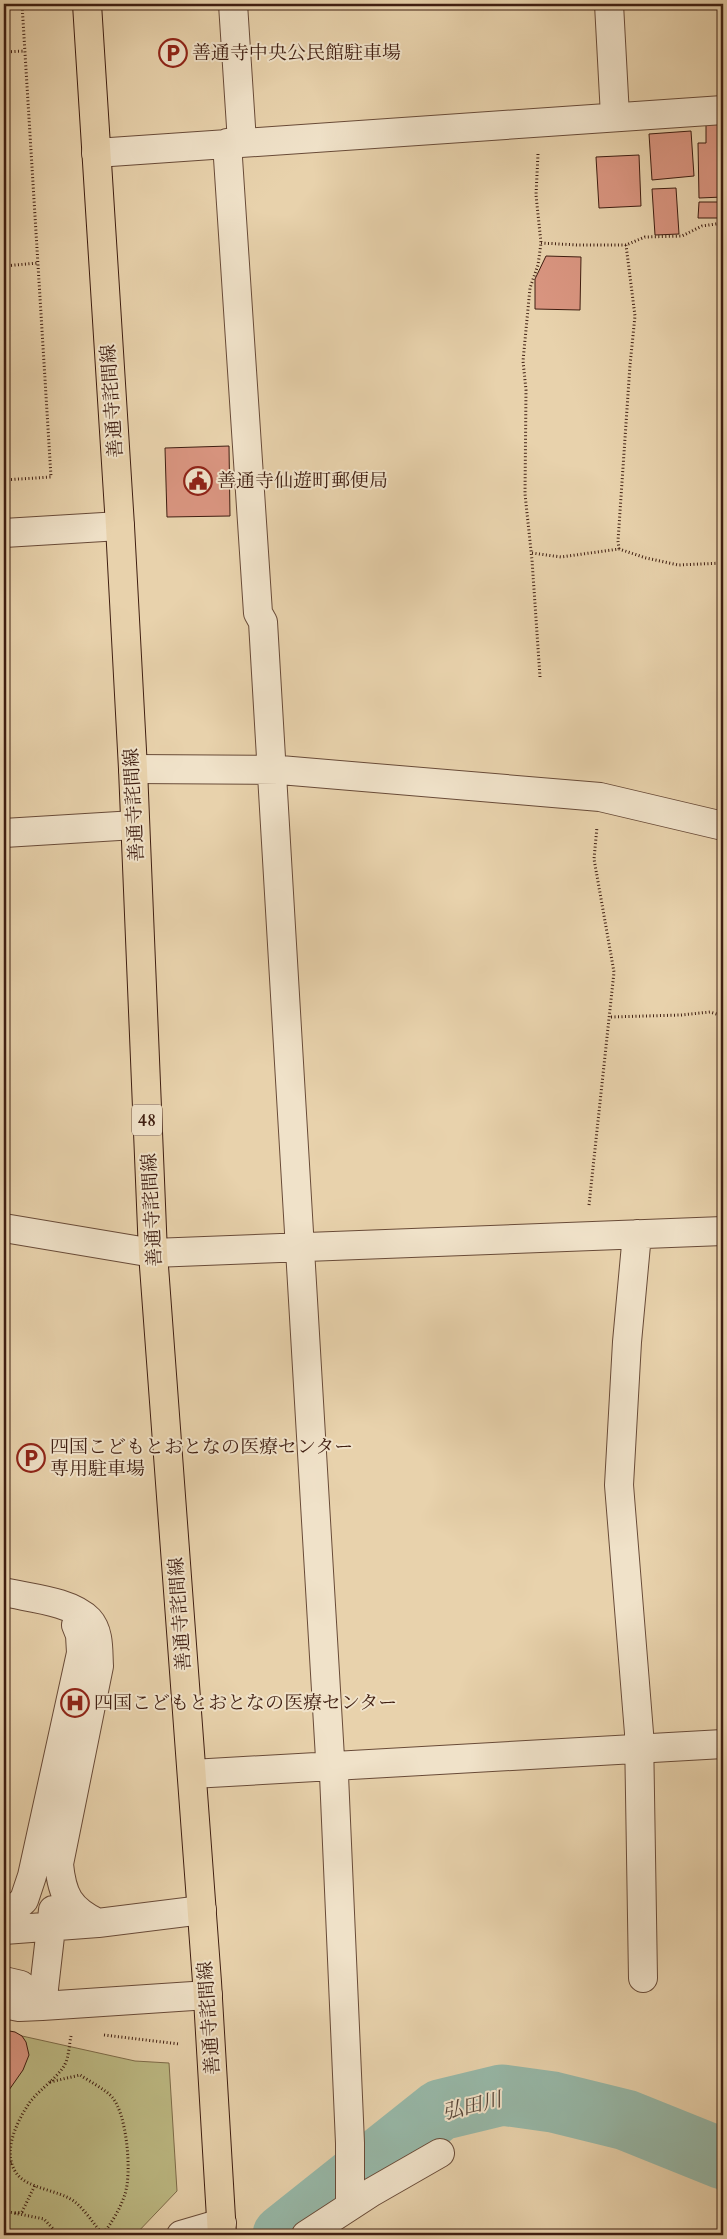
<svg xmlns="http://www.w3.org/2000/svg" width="727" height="2239" font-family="Cardo,'Noto Serif JP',serif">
<rect width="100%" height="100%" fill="#e8d2ac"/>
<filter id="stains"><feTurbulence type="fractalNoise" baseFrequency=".004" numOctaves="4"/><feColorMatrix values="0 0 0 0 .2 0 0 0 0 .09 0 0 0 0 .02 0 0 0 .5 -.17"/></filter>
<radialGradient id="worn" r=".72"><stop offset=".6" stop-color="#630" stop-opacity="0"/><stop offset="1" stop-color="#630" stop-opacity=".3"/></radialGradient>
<path fill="#bdba84" stroke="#7e6c4a" d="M4,2032L135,2061L169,2063L177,2191L135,2235H4Z"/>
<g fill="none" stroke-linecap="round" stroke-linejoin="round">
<path stroke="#97b8a8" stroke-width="61" d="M283,2235L440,2110L502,2095L553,2102L626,2120L723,2159"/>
</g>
<path fill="#d99580" stroke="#3f1e11" d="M723,123V197L699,198L698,143H706V124Z
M691,131L694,176L652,180L649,134Z
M639,155L641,206L599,208L596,157Z
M676,188L679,234L655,235L652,189Z
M699,202H723V218H698Z
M546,256L581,257L580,310L535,309V279Z
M229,446L230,516L167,517L165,448Z
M4,2030L15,2032L22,2036L26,2042L29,2055L23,2070L9,2090L4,2094Z"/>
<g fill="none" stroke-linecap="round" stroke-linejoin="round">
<defs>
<path id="minor" d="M233,4L242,142
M609,4L615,116
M227,143L258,613L263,622L330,1758L334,1775L350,2143V2206
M96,153L723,110
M4,533L120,526
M133,769L280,770L600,797L723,826
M4,833L135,825
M4,1228L153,1253L723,1231
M637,1234L627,1342L619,1485L639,1733L643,1978
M4,1592C29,1598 71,1601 89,1620C100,1632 98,1652 99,1666L59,1864C62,1895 69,1909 98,1923
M192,1774L723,1744
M4,1918L24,1900L32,1876L81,1653L80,1635L76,1625
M4,1930L98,1923L202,1910
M4,1981L21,1985L42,2006
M4,2004L19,2007L42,2006L208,1995
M42,2006L53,1910
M181,2235L222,2223
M306,2235L372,2192L440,2153"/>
<path id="major" d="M87,4L120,526L133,769L153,1253L207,1982L222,2235"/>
</defs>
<use href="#minor" stroke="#694b38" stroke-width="30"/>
<use href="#major" stroke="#3f1e11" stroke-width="30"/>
<path stroke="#3f1e11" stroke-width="3" stroke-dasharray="1 2.5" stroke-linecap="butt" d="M4,52L25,51
M538,154L536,195L541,243L538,265L530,288L523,361L526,390L525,494L532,560L540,677
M541,243L578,245H626L645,237L682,236L702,226L723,223
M4,266L38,263
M4,480L51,477L22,4
M619,549L618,541L630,365L635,316L626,245
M532,553L561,557L619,549L646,558L678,565L723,563
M611,1017L681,1015L710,1012L723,1016
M589,1205L614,972L594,859L597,827
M104,2035L179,2044
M71,2036C69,2045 69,2058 64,2066C55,2080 40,2089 30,2102C17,2121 1,2153 17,2174C28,2189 60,2190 75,2202C85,2210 94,2224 102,2234
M50,2082L80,2075C89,2081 106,2090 112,2097C127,2114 132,2173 125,2194C122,2205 110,2227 102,2234
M4,2165L12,2162
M4,2211L44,2219L55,2231V2235
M15,2213L22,2212L35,2185"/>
<use href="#minor" stroke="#f0e2c9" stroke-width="28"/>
<use href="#major" stroke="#e8d2ac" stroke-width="28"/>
</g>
<defs>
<symbol id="parking-ring" viewBox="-11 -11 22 22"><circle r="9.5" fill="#f0e2c9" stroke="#8f2418" stroke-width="1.5"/><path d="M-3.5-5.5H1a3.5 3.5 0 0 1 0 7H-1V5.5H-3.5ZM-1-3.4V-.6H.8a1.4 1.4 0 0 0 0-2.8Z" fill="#8f2418"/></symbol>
<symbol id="civic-ring" viewBox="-11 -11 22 22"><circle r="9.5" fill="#f0e2c9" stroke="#8f2418" stroke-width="1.5"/><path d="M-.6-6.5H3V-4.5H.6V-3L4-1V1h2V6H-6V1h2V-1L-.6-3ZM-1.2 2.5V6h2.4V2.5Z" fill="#8f2418"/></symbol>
<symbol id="hospital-ring" viewBox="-11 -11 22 22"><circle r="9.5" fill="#f0e2c9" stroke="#8f2418" stroke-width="1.5"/><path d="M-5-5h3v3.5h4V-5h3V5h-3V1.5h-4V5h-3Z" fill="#8f2418"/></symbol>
</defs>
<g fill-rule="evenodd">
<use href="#parking-ring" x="157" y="37" width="32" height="32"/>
<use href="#civic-ring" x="182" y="465" width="32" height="32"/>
<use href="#parking-ring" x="15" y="1442" width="32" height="32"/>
<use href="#hospital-ring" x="59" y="1687" width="32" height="32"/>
</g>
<g text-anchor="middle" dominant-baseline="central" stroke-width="4" stroke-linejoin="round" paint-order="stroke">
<rect fill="#f0e2c9" stroke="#745948" stroke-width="1" x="132" y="1104.5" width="30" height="31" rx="4"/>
<g font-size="18" font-weight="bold" fill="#3f1e11">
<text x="147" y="1120">48</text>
</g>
<g font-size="19" fill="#3f1e11" stroke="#f0e2c9" text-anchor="start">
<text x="192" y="53">善通寺中央公民館駐車場</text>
<text x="217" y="481">善通寺仙遊町郵便局</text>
<text x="50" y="1447">四国こどもとおとなの医療センター<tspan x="50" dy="22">専用駐車場</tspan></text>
<text x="94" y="1703">四国こどもとおとなの医療センター</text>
</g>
<g font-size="19" fill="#3f1e11" stroke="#f0e2c9">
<text transform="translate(112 401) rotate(-94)">善通寺詫間線</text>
<text transform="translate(134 805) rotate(-93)">善通寺詫間線</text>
<text transform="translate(152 1210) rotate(-93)">善通寺詫間線</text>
<text transform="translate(180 1614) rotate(-94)">善通寺詫間線</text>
<text transform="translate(209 2018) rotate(-94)">善通寺詫間線</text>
</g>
<g font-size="20" font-style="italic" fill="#554437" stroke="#f0e2c9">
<text transform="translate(472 2106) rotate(-14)">弘田川</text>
</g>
</g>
<rect width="727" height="2239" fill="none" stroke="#e8d2ac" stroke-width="20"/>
<rect x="5" y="5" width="717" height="2229" fill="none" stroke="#3f1e11" stroke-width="2.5"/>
<rect x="10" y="10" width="707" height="2219" fill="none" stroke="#3f1e11"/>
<rect width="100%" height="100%" filter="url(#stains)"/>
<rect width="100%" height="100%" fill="url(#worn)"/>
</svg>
